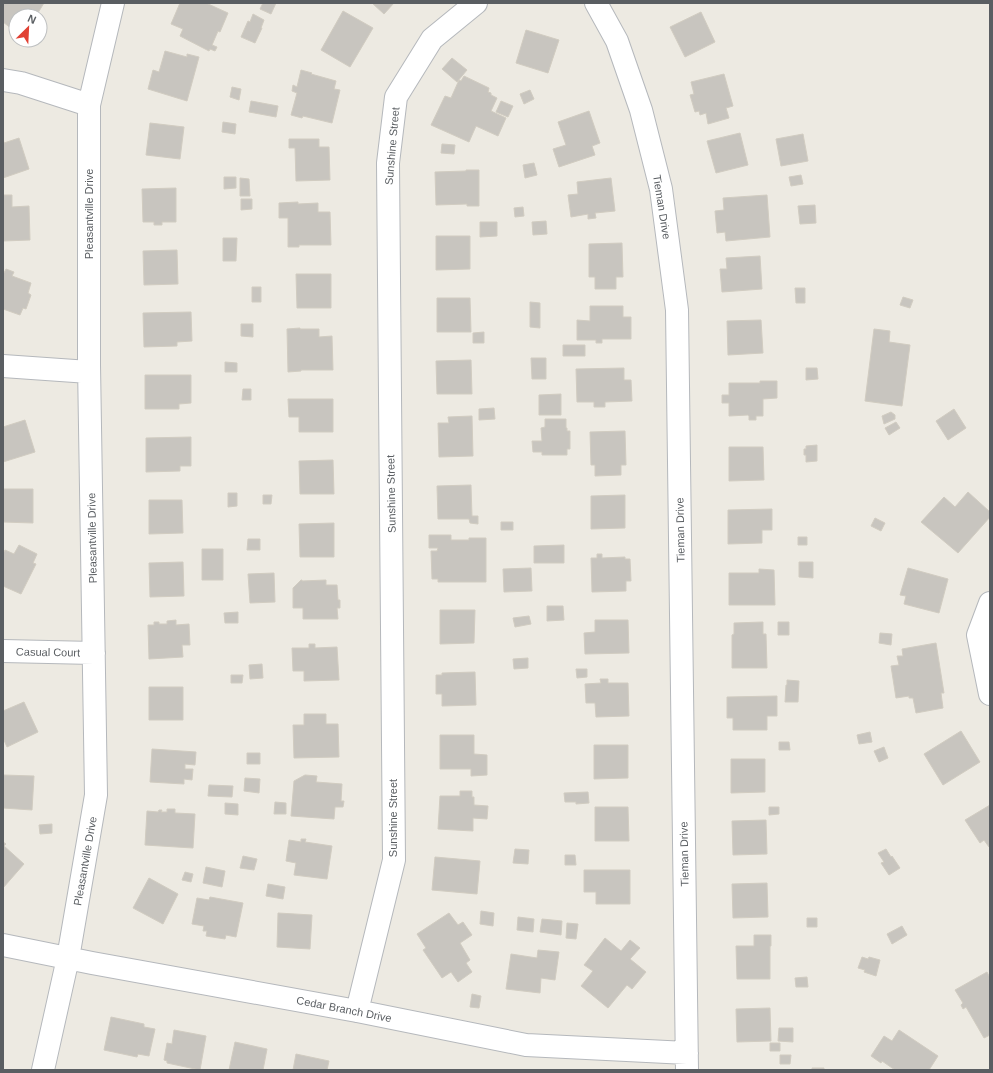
<svg xmlns="http://www.w3.org/2000/svg" width="993" height="1073" font-family="Arial,sans-serif">
<rect width="100%" height="100%" fill="#edeae2"/>
<path fill="#c8c5bf" stroke="#d1ccc1" d="M3,3H44L36,16H16V32L3,22Z
M180,3H206L228,13L220,32L218,31L212,45L217,47L215,51L210,49L209,51L180,36L183,29L171,24Z
M263,3H276L271,14L260,9Z
M372,3H394L384,14Z
M343,11L373,28L350,67L321,50Z
M701,12L715,42L685,57L670,27Z
M253,14L264,20L261,28H262L255,43L241,37L248,21L250,22Z
M526,30L559,40L548,73L516,63Z
M165,51L187,57V54L199,57L187,101L148,89L153,70L159,72Z
M452,58L467,70L457,82L442,69Z
M301,70L312,73L311,74L336,81L334,89L340,90L332,123L303,116L302,118L291,115L297,93L292,91L293,85L297,87Z
M724,74L733,106L726,108L729,118L708,124L706,113L700,115L699,111L695,112L690,95L694,94L691,82Z
M464,76L489,88L488,92L491,93V95L497,98L491,111L506,118L498,136L476,126L469,142L431,125L445,96L451,98L459,80L461,81Z
M232,87L241,89L239,100L230,97Z
M530,90L534,99L524,104L520,94Z
M251,101L278,106L276,117L249,112Z
M501,101L513,106L508,117L496,112Z
M589,111L600,143L592,146L595,155L559,167L553,149L566,145L558,122Z
M223,122L236,124L235,134L222,132Z
M150,123L184,127L180,159L146,155Z
M740,133L748,165L716,173L707,141Z
M803,134L808,161L781,166L776,139Z
M19,138L29,169L3,178V139L4,143Z
M289,139H319V147H329L330,180L296,181L295,148H289Z
M442,144L455,145L454,154L441,153Z
M534,163L537,175L525,178L523,165Z
M466,170H479V206H467V204L436,205L435,172L466,171Z
M801,175L803,184L791,186L789,177Z
M224,177H236V188L224,189Z
M240,178L249,179L250,196H240Z
M611,178L615,211L595,213L596,218L588,219V214L571,217L568,195L578,194L577,182Z
M176,188V222H162V225H154V222H143L142,189Z
M3,195H12V207L29,206L30,240L3,241Z
M767,195L770,237L726,241L725,232L717,233L715,211L724,210L723,198Z
M241,199H252V209L241,210Z
M298,202V204L318,203V212H330L331,245H299V247H288V218H279V203Z
M815,205L816,223L800,224L798,206Z
M523,207L524,216L515,217L514,208Z
M546,221L547,234L533,235L532,222Z
M480,222H497V236L480,237Z
M436,236H470V269L436,270Z
M223,238H237L236,261H223Z
M622,243L623,277H616V289H595V277H589V244Z
M177,250L178,284L144,285L143,251Z
M760,256L762,289L722,292L720,269H727L726,258Z
M6,269L14,272L12,276L31,283L28,293L31,295L26,309L23,308L20,315L3,309V272L4,273Z
M296,274H331V308H297Z
M252,287H261V302H252Z
M795,288H805V303H796Z
M903,297L913,300L910,308L900,305Z
M437,298H470L471,332H437Z
M530,302L540,303V328L530,327Z
M590,306H623V317H631V339H602V343H596V340H577V320L590,321Z
M191,312L192,341L177,342V346L144,347L143,313Z
M761,320L763,353L728,355L727,321Z
M241,324H253V337L241,336Z
M300,328V329H319V337L332,336L333,370H301V371L288,372L287,329Z
M874,329L890,331L889,342L910,345L902,406L865,401Z
M484,332V343H473V333Z
M563,345H585V356H563Z
M531,358H546V379H532Z
M471,360L472,394H437L436,361Z
M225,362L237,363V372H225Z
M624,368V380H631L632,401L605,402V407H594V402H577L576,369Z
M806,368H817L818,379L806,380Z
M145,375H191V403L179,404V409H145Z
M760,381H777V398L763,399V416H756V420H749V416L748,415L729,416V403H722V395H729V383H760Z
M243,389H251V400H242Z
M561,394V415H539V395Z
M288,399H333V432H299V417H289Z
M494,408L495,419L479,420V409Z
M954,409L966,428L948,440L936,421Z
M891,412L895,415V419L884,424L882,416Z
M472,416L473,456L439,457L438,423H449L448,417Z
M545,419H566V428H567V431H570V449H567V455H542V452H533L532,441H542L541,428L545,427Z
M25,420L35,452L3,462V427Z
M896,422L900,428L889,435L885,428Z
M625,431L626,465H621V475L595,476V465H591L590,432Z
M191,437V466H180V471L146,472V438Z
M817,445V461L806,462V455H804V449H806V446Z
M729,447H763L764,480L729,481Z
M333,460L334,494H300L299,461Z
M471,485L472,516H478V524L470,523L469,519H438L437,486Z
M3,489H33V523L3,522Z
M968,492L990,512V517L958,553L921,522L944,497L955,507Z
M228,493H237V506L228,507Z
M263,495H272L271,504H263Z
M625,495V528L591,529V496Z
M149,500H182L183,533L149,534Z
M772,509V530H762V543L728,544V510Z
M875,518L885,523L881,531L871,526Z
M501,522H513V530H501Z
M334,523V557H300L299,524Z
M429,535H451V540H469V538H486V582H438V579H432L431,551H437L438,548H429Z
M798,537H807V545H798Z
M248,539H260V550H247Z
M19,545L37,554L33,563L36,564L21,594L3,586V554L5,550L14,554Z
M564,545V563H534V546Z
M202,549H223V580H202Z
M597,554H602V558L625,557V559H630L631,581H626V591L592,592L591,558H597Z
M183,562L184,596L150,597L149,563Z
M799,562H813V578L799,577Z
M531,568L532,591L504,592L503,569Z
M908,568L948,579L939,613L904,604L906,596L900,595Z
M759,569L774,570L775,605H729V573H759Z
M274,573L275,602L250,603L248,574Z
M301,580H302V581L326,580V585H337L338,600H340V608H337L338,619H303V608H293V588Z
M547,606H563L564,620L547,621Z
M440,610H475L474,643L440,644Z
M238,612V623H225L224,613Z
M529,616L531,624L515,627L513,618Z
M176,620V625L189,624L190,645H182L183,657L149,659L148,625H154V622H159V624H167V621Z
M595,620H628L629,653L585,654L584,633L595,632Z
M763,622V634H766L767,668H732V635L734,634V623Z
M778,622H789V635H778Z
M880,633L892,634L891,645L879,643Z
M936,643L944,693H941L943,708L916,713L913,698H909V696L896,698L891,666L899,665L897,656H903L902,649Z
M309,644H315V648L337,647L339,680L304,681V671H293L292,648H309Z
M528,658V668L514,669L513,659Z
M262,664L263,678L250,679L249,665Z
M576,669H587V677L577,678Z
M475,672L476,705L442,706V694H436V675H442V673Z
M231,675H243L242,683H231Z
M600,679H608V683H628L629,716L596,717L595,703H586L585,684L601,683Z
M787,680L799,681L798,702H785L786,685H787Z
M149,687H183V720H149Z
M777,696V716H767V730H733V718H727V697Z
M24,702L38,732L7,747L3,738V711Z
M304,714H326V724H338L339,757L294,758L293,725H304Z
M961,731L980,762L943,785L924,754Z
M870,732L872,742L859,744L857,735Z
M440,735H474V754L487,755V775L471,776V769H440Z
M779,742H789L790,750H779Z
M594,745H628V778L594,779Z
M884,747L888,758L879,762L874,751Z
M152,749L196,752L195,765L185,764V769H193L192,780L184,779V784L150,782Z
M247,753H260V764H247Z
M731,759H765V792L731,793Z
M3,775L34,776L32,810L3,808Z
M305,775L317,776L316,782L342,784L341,801H344L343,807H335L334,819L291,816L294,781Z
M245,778L260,779L259,793L244,791Z
M209,785L233,786L232,797L208,796Z
M460,791H472V797H474V805L488,806L487,819L473,818V831L438,829L440,796H460Z
M588,792L589,803L576,804V802H565L564,793Z
M275,802L286,803V814H274Z
M225,803L238,804V815L225,814Z
M990,805V846L989,847L984,840L980,843L965,820Z
M595,807H628L629,841H595Z
M769,807H779V814L769,815Z
M167,809H175V813L195,814L193,848L145,845L147,811L158,812L159,810H162L161,812H167Z
M766,820L767,854L733,855L732,821Z
M52,824V833L40,834L39,825Z
M301,839H306L305,842L332,846L327,879L294,875L296,863L286,861L289,840L301,842Z
M3,842L6,844L4,846L24,864L3,888Z
M515,849L529,850L528,864L513,863Z
M886,849L891,857L892,856L900,868L889,875L881,863L884,862L878,853Z
M565,855H575L576,865H565Z
M243,856L257,859L254,870L240,868Z
M435,857L480,861L477,894L432,890Z
M206,867L225,871L222,887L203,883Z
M584,870H630V904H596V892H584Z
M185,872L193,874L191,882L182,880Z
M149,878L178,894L163,924L133,908Z
M767,883L768,917L733,918L732,884Z
M268,884L285,887L283,899L266,896Z
M210,897L243,903L236,937L226,935L225,939L206,936L207,931H203L204,926L192,924L197,898L209,900Z
M481,911L494,913L493,926L480,924Z
M278,913L312,915L310,949L277,947Z
M449,913L458,925L463,922L472,935L460,943L470,960L466,963L472,972L458,982L451,972L442,978L423,950L426,948L417,934Z
M518,917L534,919L533,932L517,930Z
M807,918H817V927H807Z
M542,919L562,921L561,935L540,932Z
M567,923L578,924L576,939L566,938Z
M902,926L907,935L892,944L887,934Z
M754,935H771V946H770V979H737L736,946H754Z
M605,938L621,951L630,940L640,948L630,959L646,972L632,989L627,985L608,1008L581,986L593,971L584,965Z
M538,950L559,952L555,980L541,978L540,993L506,989L511,954L537,958Z
M862,957L868,959L869,957L880,960L876,976L864,972L865,970L858,968Z
M987,972L990,978V1035L984,1038L966,1007L963,1009L961,1005L963,1003L955,990Z
M807,977L808,987H796L795,978Z
M472,994L481,996L479,1008L470,1007Z
M770,1008L771,1041L737,1042L736,1009Z
M111,1017L144,1024V1027L155,1029L149,1056L138,1054L137,1057L104,1050Z
M779,1028H793V1042L778,1041Z
M174,1030L206,1036L200,1070L167,1063V1061L164,1060L167,1043L172,1044Z
M899,1030L938,1056L929,1070H895L882,1061L881,1063L871,1056L884,1036L892,1041Z
M235,1042L267,1049L263,1070H229Z
M770,1043H780V1051H770Z
M296,1054L329,1061L327,1070H293Z
M780,1055H791L790,1064H780Z
M812,1068H824V1070H812Z"/>
<g fill="none" stroke-linecap="round" stroke-linejoin="round">
<defs>
<path id="street" d="M596,3L617,41L641,110L661,189L677,310L687,1070
M3,80L21,83L89,105
M3,366L89,372
M990,603L978,635L990,694
M3,651L94,653
M3,945L92,963L357,1011L526,1045L687,1053
M357,1011L394,860L388,163L396,97L432,39L476,3
M43,1070L68,958L96,795L89,365V105L113,3"/>
</defs>
<use href="#street" stroke="#b5b8bc" stroke-width="24"/>
<use href="#street" stroke="#fff" stroke-width="22"/>
</g>
<g text-anchor="middle" dominant-baseline="central" stroke-width="4" stroke-linejoin="round" paint-order="stroke">
<g font-size="11" fill="#5a5e62" stroke="#fff">
<text transform="translate(392 146) rotate(-85)">Sunshine Street</text>
<text transform="translate(662 207) rotate(81)">Tieman Drive</text>
<text transform="translate(89 214) rotate(-90)">Pleasantville Drive</text>
<text transform="translate(391 494) rotate(-91)">Sunshine Street</text>
<text transform="translate(680 530) rotate(-91)">Tieman Drive</text>
<text transform="translate(92 538) rotate(-91)">Pleasantville Drive</text>
<text transform="translate(48 652) rotate(1)">Casual Court</text>
<text transform="translate(393 818) rotate(-90)">Sunshine Street</text>
<text transform="translate(684 854) rotate(-91)">Tieman Drive</text>
<text transform="translate(85 861) rotate(-80)">Pleasantville Drive</text>
<text transform="translate(344 1009) rotate(11)">Cedar Branch Drive</text>
</g>
</g>
<rect width="993" height="1073" fill="none" stroke="#5a5e62" stroke-width="8"/>
<g transform="translate(28 28) rotate(24)"><circle r="19" fill="#ffffff" stroke="#bdbfc0"/>
<path d="M0-3L7 15L0 10L-7 15Z" fill="#e14134"/>
<text y="-6" font-size="11" font-weight="bold" text-anchor="middle" fill="#5a5e62">N</text>
</g>
</svg>
